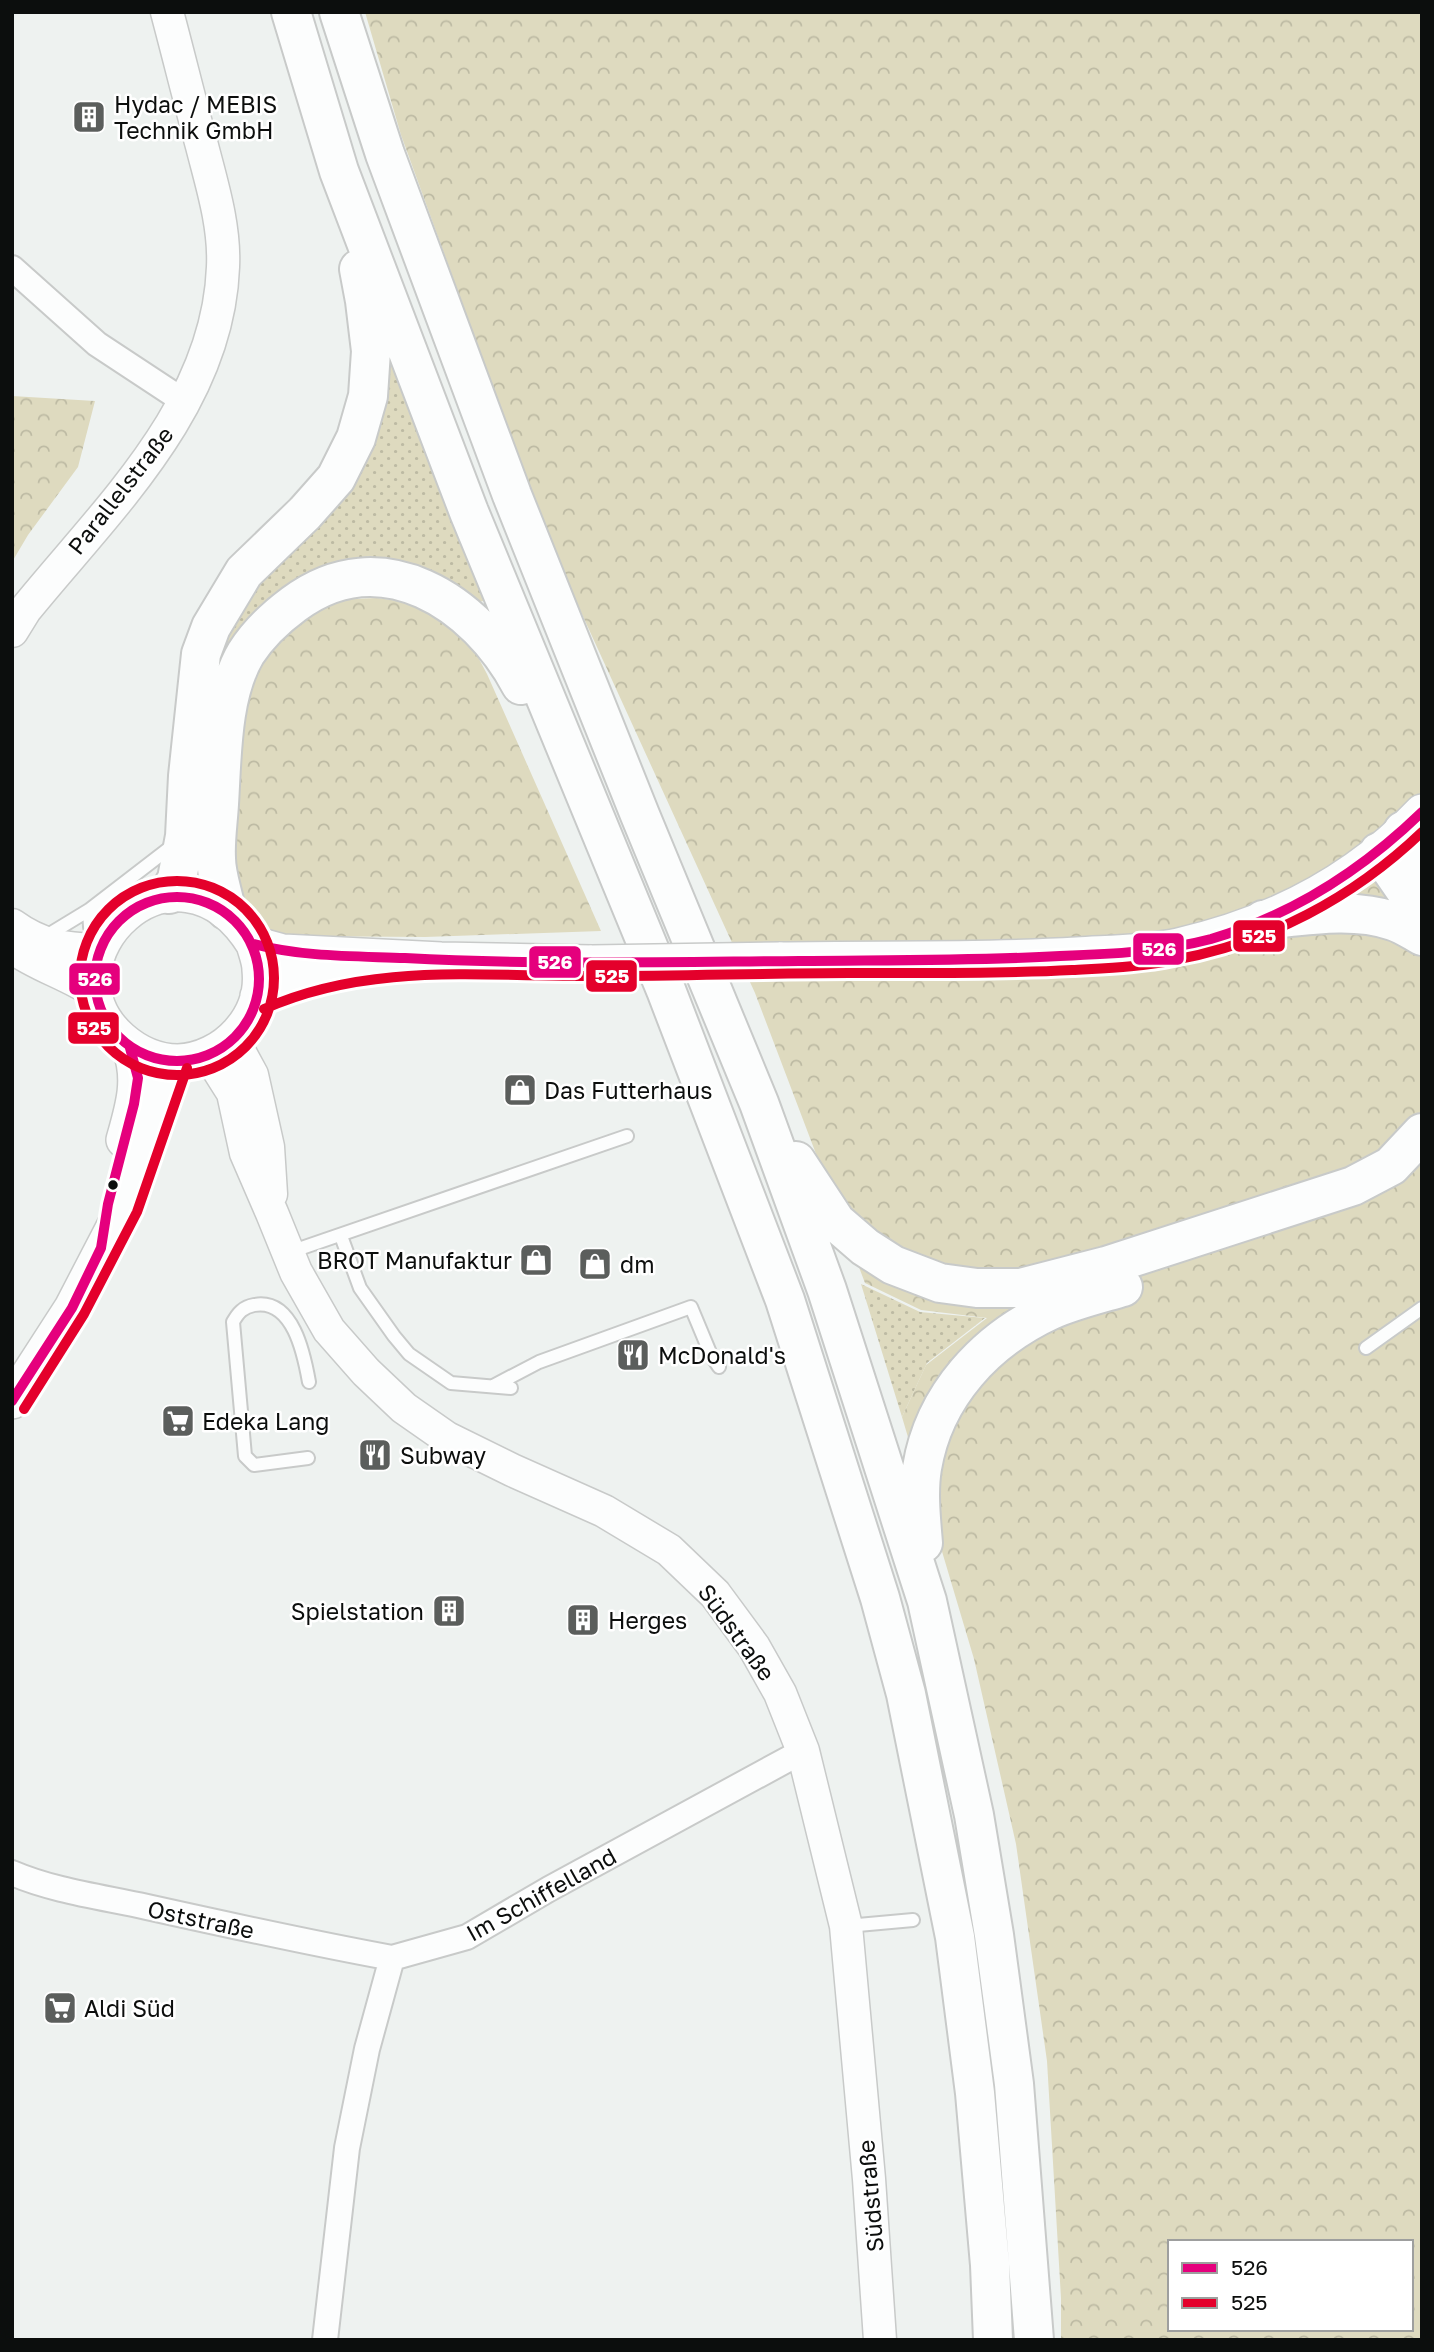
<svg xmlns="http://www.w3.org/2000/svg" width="1434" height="2352" font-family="'Golos Text',sans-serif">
<defs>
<pattern id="grass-dots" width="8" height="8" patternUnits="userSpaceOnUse" patternTransform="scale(1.75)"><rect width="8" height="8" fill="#dedabf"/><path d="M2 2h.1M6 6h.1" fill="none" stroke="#bdbaa3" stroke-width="1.8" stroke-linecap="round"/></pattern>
<pattern id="forest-crowns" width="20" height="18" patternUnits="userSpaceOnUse" patternTransform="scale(1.75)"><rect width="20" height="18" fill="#dedabf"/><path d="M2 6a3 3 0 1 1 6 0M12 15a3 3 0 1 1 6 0" fill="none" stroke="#bdbaa3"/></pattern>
</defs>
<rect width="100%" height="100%" fill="#eef2f0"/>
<path fill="url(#grass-dots)" d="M397,363L484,601L470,603L391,564L207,717L223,629L384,366Z
M861,1284L920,1312L985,1318L927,1363L902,1417Z"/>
<path fill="url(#forest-crowns)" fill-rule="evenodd" d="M365,12H1422V2340H1061V2298L1047,2061L1016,1844L974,1659L902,1417L926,1365L987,1318L921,1310L865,1283L755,993L549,542L401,135ZM1170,2242H1411V2329H1170Z
M12,396L95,401L78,467L28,535L12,562Z
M377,598L414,603L446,622L471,644L487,674L601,931L425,937L290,936L262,930L251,911L236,896L225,855L245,684L262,652L327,600Z"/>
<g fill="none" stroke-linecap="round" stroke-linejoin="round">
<defs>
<path id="service" d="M89,910L90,927L99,942
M43,938L89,910L176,843
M341,1236L360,1288L394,1336L409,1354L451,1383L511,1388
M290,1252L627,1136
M1366,1348L1422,1308
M493,1386L539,1362L691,1307L711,1355L719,1367
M308,1458L254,1465L245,1456L233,1322C238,1313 243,1307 254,1305C293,1298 304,1354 309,1382
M847,1926L913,1920"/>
<path id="minor" d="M12,268L97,344L185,402
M12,1873C54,1891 102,1897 147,1907C228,1925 310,1943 392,1958
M325,2340L347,2148L367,2049L392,1958L467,1937L549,1889L803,1751"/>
<path id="tertiary" d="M12,631L25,610C107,509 218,406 223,267C225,226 212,185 202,146C190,102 179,57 167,12
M12,925C41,946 64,949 98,950
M12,947C38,966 69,974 95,992
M233,1040L252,1075L268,1147L271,1194
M209,1055L233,1093L246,1153L272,1213L296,1272L329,1330L366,1372L404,1408L447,1438L512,1470L604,1511L669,1550L715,1594L754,1647L780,1693L803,1751L846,1926L869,2179L880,2340"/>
<path id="secondary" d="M254,944C256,952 260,961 260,970C265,1017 225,1060 178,1062C156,1062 137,1053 121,1039C32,960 176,818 254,944L283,952L441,960L592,963
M779,960C878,958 978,961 1077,955C1110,953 1145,953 1178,946C1271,925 1356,882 1422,812
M258,996C288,980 317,975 350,969
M124,1140C133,1108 142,1080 130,1048
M12,1401L72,1308L125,1206L143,1158L168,1074L174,1062"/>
<path id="motorway" d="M291,12L339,171L469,512L666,990L785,1300L880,1598L906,1694L955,1937L975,2093L990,2265L993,2340
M339,12L385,154L512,495L640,815L759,1103L827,1290L927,1601L974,1815L994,1935L1014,2084L1034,2340
M1403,831L1422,860
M1379,852L1410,897L1422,918
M169,894L177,879L185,836L188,776L201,654L211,627L244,572L305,513L336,478L356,438L368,396L371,351L365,301L359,269
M226,910C223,893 216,875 216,858C215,840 218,822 219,804C222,757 221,695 246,653C259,633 275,618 294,604C381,539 477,602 521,685
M1263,920C1304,916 1353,907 1393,921C1403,924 1413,931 1422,936
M796,1161L836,1222L865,1247L893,1265L940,1283L977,1288H1021L1106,1266L1353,1186L1391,1166L1422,1133
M923,1543C921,1519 918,1492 922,1468C934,1395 986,1340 1051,1310C1074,1300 1099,1294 1123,1287"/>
</defs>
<use href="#service" stroke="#c8cac9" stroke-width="16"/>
<use href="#minor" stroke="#c8cac9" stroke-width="28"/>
<use href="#tertiary" stroke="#c8cac9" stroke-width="35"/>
<use href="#secondary" stroke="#c8cac9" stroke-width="38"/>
<use href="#motorway" stroke="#c8cac9" stroke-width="42"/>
<use href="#service" stroke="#fcfdfd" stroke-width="12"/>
<use href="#minor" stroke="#fcfdfd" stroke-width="24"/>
<use href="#tertiary" stroke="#fcfdfd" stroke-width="32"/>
<use href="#secondary" stroke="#fcfdfd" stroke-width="35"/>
<use href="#motorway" stroke="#fcfdfd" stroke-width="38"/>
<defs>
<path id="secondary-bridge" d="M592,963L779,960"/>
</defs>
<use href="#secondary-bridge" stroke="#c8cac9" stroke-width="38" stroke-linecap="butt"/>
<use href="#secondary-bridge" stroke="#fcfdfd" stroke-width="35"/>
<defs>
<path id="bus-1" d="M95 979a82 82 0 1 1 164 0a82 82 0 1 1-164 0Z
M254,944C303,957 354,956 405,958C536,965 668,962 799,961C886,960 973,961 1060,956C1111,954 1162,952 1211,939C1293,915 1361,871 1422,812
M12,1401L72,1308L101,1248L108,1204L134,1104L138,1078L130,1048"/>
<path id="bus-2" d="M80 978a97 97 0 1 1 194 0a97 97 0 1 1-194 0Z
M264,1009C363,965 466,975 572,976C664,977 757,973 849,973C924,973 998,974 1072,970C1106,968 1141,967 1174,960C1268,943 1353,898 1422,832
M24,1409L84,1314L137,1212L187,1068"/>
</defs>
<use href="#bus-1" stroke="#fff" stroke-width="16"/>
<use href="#bus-2" stroke="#fff" stroke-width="16"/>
<use href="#bus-1" stroke="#e5007d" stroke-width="10"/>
<use href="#bus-2" stroke="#e4002b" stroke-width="10"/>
</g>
<defs>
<symbol id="building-square" viewBox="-11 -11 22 22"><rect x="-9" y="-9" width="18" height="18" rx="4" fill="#5b5e5c" stroke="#fff"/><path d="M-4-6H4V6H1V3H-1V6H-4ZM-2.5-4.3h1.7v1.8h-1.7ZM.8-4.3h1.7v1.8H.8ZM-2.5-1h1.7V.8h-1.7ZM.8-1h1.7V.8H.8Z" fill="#fff"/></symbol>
<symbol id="shop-square" viewBox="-11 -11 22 22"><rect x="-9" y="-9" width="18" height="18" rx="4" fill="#5b5e5c" stroke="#fff"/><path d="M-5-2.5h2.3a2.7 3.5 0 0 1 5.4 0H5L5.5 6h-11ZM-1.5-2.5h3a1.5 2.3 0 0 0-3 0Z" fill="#fff"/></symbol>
<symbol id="restaurant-square" viewBox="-11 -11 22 22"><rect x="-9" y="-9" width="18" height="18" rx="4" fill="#5b5e5c" stroke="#fff"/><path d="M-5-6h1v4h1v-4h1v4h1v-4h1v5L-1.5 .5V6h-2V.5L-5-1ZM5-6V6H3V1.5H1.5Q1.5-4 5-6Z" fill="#fff"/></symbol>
<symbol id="supermarket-square" viewBox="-11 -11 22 22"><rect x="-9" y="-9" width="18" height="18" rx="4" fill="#5b5e5c" stroke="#fff"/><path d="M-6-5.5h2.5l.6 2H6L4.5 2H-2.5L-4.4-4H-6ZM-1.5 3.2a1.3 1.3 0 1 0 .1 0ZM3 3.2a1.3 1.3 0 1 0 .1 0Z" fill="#fff"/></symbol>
</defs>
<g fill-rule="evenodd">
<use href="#building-square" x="70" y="98" width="38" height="38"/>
<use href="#shop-square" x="501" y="1071" width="38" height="38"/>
<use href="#shop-square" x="517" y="1241" width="38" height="38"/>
<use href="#shop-square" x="576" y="1245" width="38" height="38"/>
<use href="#restaurant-square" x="614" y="1336" width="38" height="38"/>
<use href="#supermarket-square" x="159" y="1402" width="38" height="38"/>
<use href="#restaurant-square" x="356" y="1436" width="38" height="38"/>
<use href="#building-square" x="430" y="1592" width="38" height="38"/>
<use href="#building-square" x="564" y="1601" width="38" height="38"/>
<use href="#supermarket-square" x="41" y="1989" width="38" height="38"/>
</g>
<circle fill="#0c0e0d" stroke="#fff" stroke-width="2.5" cx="113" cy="1185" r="6"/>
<g text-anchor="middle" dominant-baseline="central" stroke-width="5" stroke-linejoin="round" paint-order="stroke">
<g font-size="23" fill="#0c0e0d" stroke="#fff" text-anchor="start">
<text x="114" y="104">Hydac / MEBIS<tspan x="114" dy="26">Technik GmbH</tspan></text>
<text x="544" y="1090">Das Futterhaus</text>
<text x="512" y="1260" text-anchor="end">BROT Manufaktur</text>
<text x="620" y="1264">dm</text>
<text x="658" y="1355">McDonald's</text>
<text x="202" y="1421">Edeka Lang</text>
<text x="400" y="1455">Subway</text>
<text x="424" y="1611" text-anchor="end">Spielstation</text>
<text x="608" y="1620">Herges</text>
<text x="84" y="2008">Aldi Süd</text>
</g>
<g font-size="23" fill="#0c0e0d" stroke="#fff">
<text transform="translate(120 490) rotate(-52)">Parallelstraße</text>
<text transform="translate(737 1632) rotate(54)">Südstraße</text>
<text transform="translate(541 1894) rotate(-29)">Im Schiffelland</text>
<text transform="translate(201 1919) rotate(12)">Oststraße</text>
<text transform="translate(870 2196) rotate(-95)">Südstraße</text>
</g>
</g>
<g stroke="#fff" stroke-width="2.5">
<rect x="1232" y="919" width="54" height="34" rx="7" fill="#e4002b"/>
<rect x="1132" y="932" width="53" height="34" rx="7" fill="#e5007d"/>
<rect x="528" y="945" width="54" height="34" rx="7" fill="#e5007d"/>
<rect x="585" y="959" width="53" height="34" rx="7" fill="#e4002b"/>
<rect x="68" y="962" width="53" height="34" rx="7" fill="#e5007d"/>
<rect x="67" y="1011" width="53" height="34" rx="7" fill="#e4002b"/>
</g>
<g font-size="19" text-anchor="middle" font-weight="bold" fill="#fff">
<text x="1259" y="943">525</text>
<text x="1159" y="956">526</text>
<text x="555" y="969">526</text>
<text x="612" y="983">525</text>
<text x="95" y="986">526</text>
<text x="94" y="1035">525</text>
</g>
<rect width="1434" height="2352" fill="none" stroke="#0c0e0d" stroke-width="28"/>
<rect x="1168" y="2240" width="245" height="91" fill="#ffffff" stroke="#9e9f9e" stroke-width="2"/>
<rect x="1182" y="2263" width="35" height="10" fill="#e5007d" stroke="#9e9f9e" stroke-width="2"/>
<text x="1231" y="2275" font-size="21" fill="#0c0e0d">526</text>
<rect x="1182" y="2298" width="35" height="10" fill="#e4002b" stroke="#9e9f9e" stroke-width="2"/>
<text x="1231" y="2310" font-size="21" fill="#0c0e0d">525</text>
</svg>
